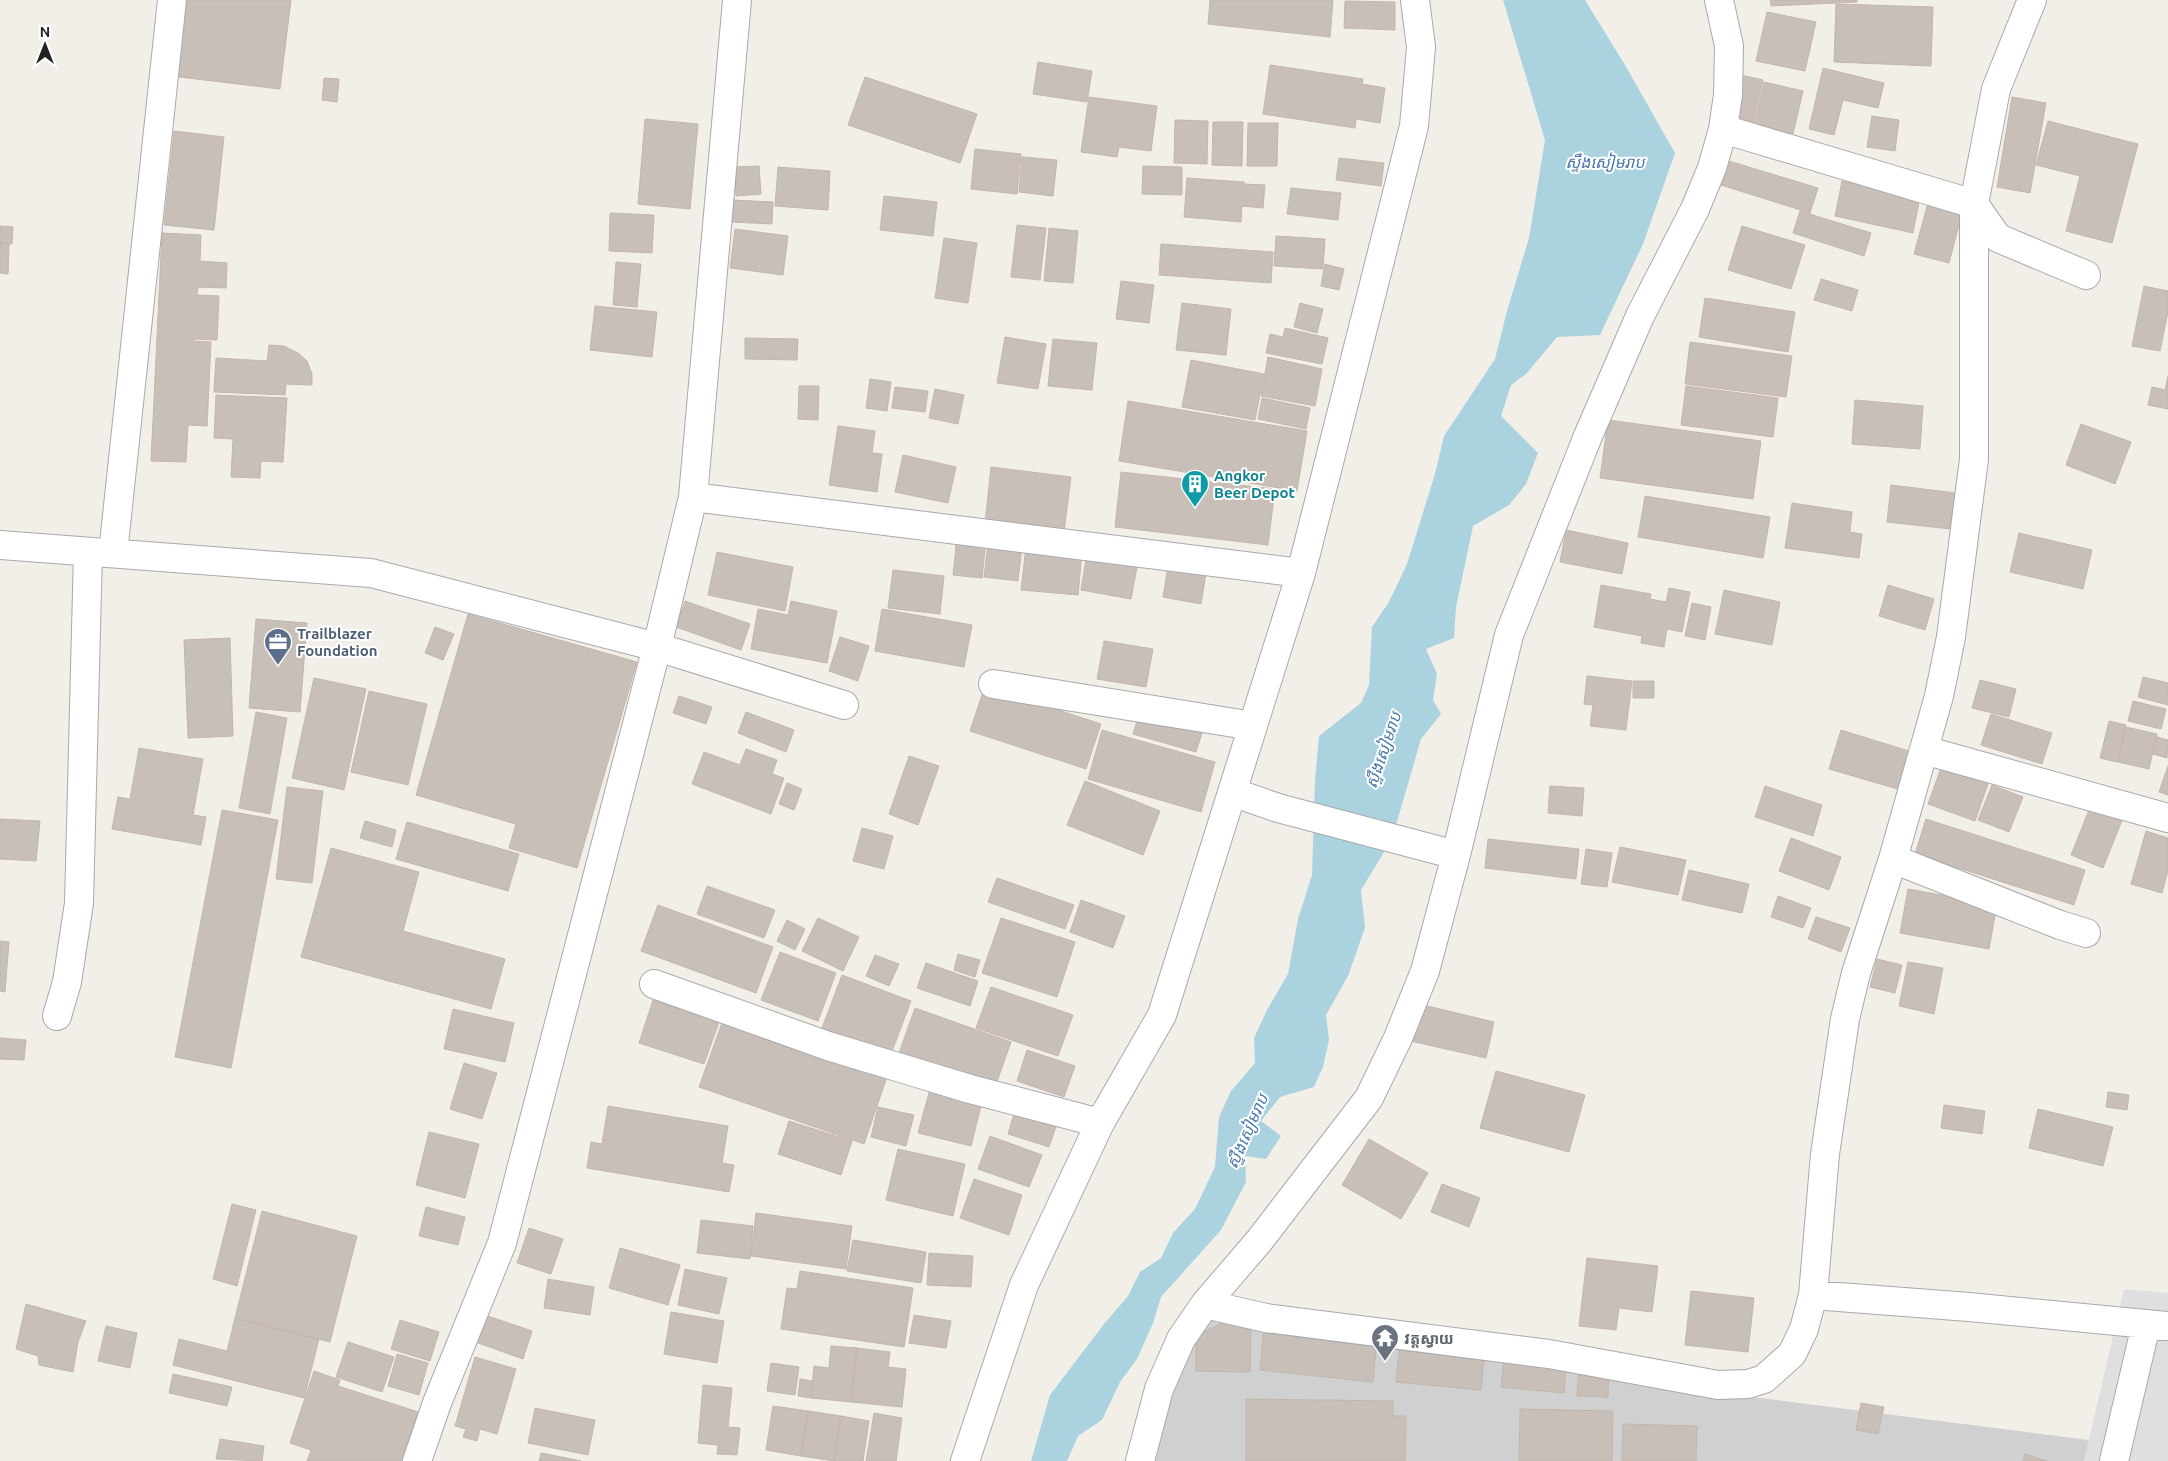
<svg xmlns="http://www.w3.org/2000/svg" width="2168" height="1461" font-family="Ubuntu,'Noto Sans Khmer',sans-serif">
<rect width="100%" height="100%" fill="#f2efe9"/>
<path fill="#e0dfdf" d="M2124,1289L2168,1293V1461H2084Z"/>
<path fill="#d0d0d0" d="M1219,1315L1721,1393L2089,1440L2084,1461H1146L1190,1330Z"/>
<path fill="#aad3df" d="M1503,0H1585L1625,65L1675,153L1643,244L1600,335L1557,337L1526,374L1511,385L1501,416L1538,453L1526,484L1509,505L1473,526L1456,607L1454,638L1426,649L1437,674L1433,700L1441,714L1421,739L1392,839L1361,890L1365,928L1348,976L1326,1015L1329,1040L1323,1067L1314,1087L1280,1097L1261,1121L1281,1136L1266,1159L1245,1156L1246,1182L1221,1230L1161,1297L1153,1323L1137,1359L1120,1382L1102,1420L1078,1436L1067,1461H1031L1050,1395L1104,1324L1128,1296L1140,1272L1161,1258L1173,1233L1195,1209L1215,1167L1219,1117L1231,1091L1255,1063L1254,1038L1267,1010L1288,974L1298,919L1312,875L1315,780L1319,736L1361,703L1369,685L1372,627L1389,602L1407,564L1435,474L1444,436L1495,359L1507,311L1529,238L1545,140Z"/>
<path fill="#c7bfb8" stroke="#c4b6ab" d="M180,0H291L280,89L171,76Z
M1210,0H1333L1330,37L1208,24Z
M1770,0H1857V2L1771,6Z
M1345,1L1395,2V30L1344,28Z
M1836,4L1933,7L1931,66L1834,62Z
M1767,12L1816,22L1805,71L1756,61Z
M1038,62L1092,71L1087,102L1033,94Z
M1270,65L1363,79L1362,84L1385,88L1380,123L1356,119L1355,128L1263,114Z
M1823,68L1884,83L1878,108L1843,100L1834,135L1809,129Z
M1741,75L1763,80L1753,123L1731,118Z
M865,77L977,114L960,163L848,125Z
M324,78L339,79L337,102L322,100Z
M1764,82L1803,91L1793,134L1754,125Z
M1089,97L1157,106L1151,151L1119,147L1117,157L1081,152Z
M2012,97L2046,103L2030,193L1997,187Z
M1872,116L1899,120L1895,151L1867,147Z
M645,119L698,124L690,209L638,204Z
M1175,120L1208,121L1207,164L1174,163Z
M2048,121L2138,144L2112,243L2066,231L2080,176L2036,165Z
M1213,122H1243L1242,166L1212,165Z
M1248,123H1278L1277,166H1247Z
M174,131L224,137L214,230L164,225Z
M975,149L1021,154L1017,194L971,189Z
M1022,157L1057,160L1053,196L1019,192Z
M1339,158L1384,163L1381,186L1336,180Z
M1729,161L1818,188L1810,213L1721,185Z
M759,166L761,194L736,196L735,167Z
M1143,166L1182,167V195L1142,194Z
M778,167L830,171L828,210L775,206Z
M1187,178L1244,182V184L1265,185L1263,208L1242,206L1241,222L1184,217Z
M1842,181L1920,197L1913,233L1835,216Z
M1291,188L1341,193L1338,220L1287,214Z
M1931,192L1965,202L1949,263L1914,254Z
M884,196L937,202L933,236L880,230Z
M732,200L773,202L772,224L731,222Z
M1800,211L1871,233L1864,256L1793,233Z
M610,213L654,215L652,253L609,251Z
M1017,225L1046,228L1040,280L1011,277Z
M0,226L13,227L12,244L0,243Z
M1742,226L1805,245L1791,289L1728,270Z
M1049,228L1078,231L1073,283L1044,281Z
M735,229L788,236L783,275L730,268Z
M162,233L201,235L200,261L227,263L226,288L198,287L197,295L219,296L217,340L194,339V341L211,342L207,426L188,425L186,462L151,461Z
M1276,236L1325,239L1323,269L1274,266Z
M944,238L977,243L968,303L935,298Z
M0,243L9,244L8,274L0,273Z
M1161,244L1273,252L1271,283L1159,275Z
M616,262L641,264L637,307L613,305Z
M1325,264L1344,269L1339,290L1321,286Z
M1821,279L1858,290L1852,311L1814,300Z
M1121,281L1154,285L1149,323L1116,319Z
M2144,286L2168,291V312L2160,351L2132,346Z
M1705,298L1795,312L1788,352L1699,337Z
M1182,303L1231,309L1226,355L1176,350Z
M1300,303L1323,309L1317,333L1294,327Z
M595,306L657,312L652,357L590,350Z
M1285,328L1328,338L1322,364L1266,353L1270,334L1283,337Z
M1005,337L1046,344L1038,389L997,383Z
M745,338L798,339L797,360L745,359Z
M1053,339L1097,343L1092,390L1048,386Z
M1690,342L1792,356L1786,397L1685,384Z
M269,345L284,346L298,353L307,361L312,374V385L286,384L285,395L214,392L216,358L267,361Z
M1268,357L1322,369L1315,406L1261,396Z
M1191,360L1264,374L1255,420L1182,407Z
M2168,376V409L2148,405L2152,387L2165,390Z
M870,379L891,382L887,411L866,408Z
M799,386H819L818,420L798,419Z
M1686,386L1778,398L1773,437L1681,425Z
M895,387L928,391L925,412L892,408Z
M935,389L964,395L958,424L929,418Z
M216,395L287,398L283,462L261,461L260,478L231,477L233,439L214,438Z
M1262,398L1310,408L1306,429L1258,419Z
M1855,400L1923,406L1920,449L1852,444Z
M1128,401L1307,431L1297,491L1119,461Z
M1608,420L1761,441L1753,499L1600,478Z
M2081,424L2131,442L2115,484L2066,465Z
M838,426L875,431L872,453L882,454L877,492L829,485Z
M903,455L956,467L948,503L895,492Z
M991,467L1071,477L1064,532L985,523Z
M1121,472L1275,489L1268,545L1115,527Z
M1891,485L1964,494L1960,530L1887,522Z
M1645,496L1770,517L1763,558L1638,537Z
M1792,503L1852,512L1850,532L1862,534L1859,558L1785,548Z
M1566,530L1628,543L1622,574L1560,562Z
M2019,533L2092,550L2083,589L2010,572Z
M957,536L986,540L982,578L953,575Z
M988,543L1022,547L1018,581L984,577Z
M1026,547L1082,553L1078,595L1021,590Z
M717,552L793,567L785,611L708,595Z
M1087,553L1138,562L1131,599L1081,590Z
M1169,560L1207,567L1201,604L1163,597Z
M893,570L944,576L940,614L888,608Z
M1601,585L1651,594L1650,599L1666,602L1669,588L1690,592L1682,632L1667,629L1664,647L1641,643L1642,636L1594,627Z
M1888,585L1934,599L1925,630L1879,616Z
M1724,590L1780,602L1772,645L1715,634Z
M685,601L750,624L741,650L676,627Z
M791,601L837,611L827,663L751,649L758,609L788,615Z
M1692,603L1711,607L1705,640L1685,636Z
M882,609L972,625L964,667L875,651Z
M468,614L637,662L577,868L509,848L516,824L416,795Z
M256,619L307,623L300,712L249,708Z
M435,627L454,634L443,660L425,653Z
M840,637L869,646L858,681L829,671Z
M230,638L233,736L188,738L184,640Z
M1104,641L1153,649L1146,687L1097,679Z
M1587,676L1632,681L1626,730L1590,726L1593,705L1584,704Z
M2143,677L2168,683V705L2138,697Z
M314,678L366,689L344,790L292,778Z
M1980,680L2016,689L2009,717L1972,708Z
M1633,681H1654V698H1633Z
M985,686L1101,724L1086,769L970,731Z
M369,691L427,704L408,785L351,772Z
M679,696L712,707L706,724L673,713Z
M2133,701L2166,709L2161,729L2128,721Z
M1140,711L1203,730L1196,752L1133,734Z
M256,712L287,718L270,814L239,808Z
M746,712L794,730L786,752L738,733Z
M1991,714L2052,733L2042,764L1981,745Z
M2109,721L2126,725L2117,762L2100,758Z
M2126,727L2157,734L2149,769L2118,762Z
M1102,730L1215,762L1201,812L1088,779Z
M1841,730L1912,752L1901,790L1829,769Z
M2157,737L2168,740L2167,758L2153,754Z
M139,748L203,759L193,815L206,817L201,845L112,829L118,797L130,799Z
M746,749L777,760L772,774L784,778L771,814L692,784L704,752L740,765Z
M909,756L939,766L918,825L889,814Z
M2168,766V795L2159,792Z
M1941,768L1988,784L1975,821L1928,804Z
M1085,781L1160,811L1143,855L1067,825Z
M787,783L802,789L794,810L779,804Z
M1992,785L2023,797L2009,832L1978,820Z
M1550,786L1584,788L1582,816L1548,813Z
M1765,786L1822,805L1813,836L1755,817Z
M287,787L323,791L312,883L276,879Z
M2091,805L2123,818L2103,868L2071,855Z
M222,810L278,820L231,1068L175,1057Z
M0,819L40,821L36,861L0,859Z
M1926,819L2085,870L2074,905L1915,854Z
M365,821L396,830L392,847L360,838Z
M407,822L519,854L508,891L396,859Z
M862,828L893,836L884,869L853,861Z
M2146,831L2168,838V871L2162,893L2131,884Z
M1791,838L1841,857L1829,890L1779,871Z
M1488,839L1579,849L1576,879L1485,868Z
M1620,847L1686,860L1678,895L1612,882Z
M331,848L419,872L403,931L505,959L491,1009L301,957Z
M1586,849L1612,853L1607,887L1581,884Z
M1689,870L1749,884L1742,913L1682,900Z
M997,878L1074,905L1065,929L988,902Z
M707,886L775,910L764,938L697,914Z
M1908,889L1997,905L1989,949L1900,933Z
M1778,896L1811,908L1803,928L1771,917Z
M1081,900L1125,916L1113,948L1070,932Z
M658,905L773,947L756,993L641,951Z
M1816,917L1850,928L1841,952L1808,939Z
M818,918L859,937L843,971L802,951Z
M1001,918L1075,942L1057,997L982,973Z
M787,920L805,929L795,950L777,941Z
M0,941L9,942L5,992L0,991Z
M780,952L836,973L818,1021L761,1000Z
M958,954L980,960L975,977L954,970Z
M875,955L899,964L889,986L866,976Z
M1877,959L1902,965L1895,993L1870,987Z
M1908,962L1943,968L1934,1014L1899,1006Z
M926,963L978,981L970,1006L917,988Z
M842,975L911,1001L891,1054L822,1028Z
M991,987L1073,1015L1058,1056L976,1028Z
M653,1000L719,1022L704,1064L639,1043Z
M1415,1003L1494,1022L1486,1058L1406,1040Z
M915,1008L1011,1042L994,1090L898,1056Z
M453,1009L514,1023L505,1062L444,1049Z
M723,1020L887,1077L864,1144L699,1087Z
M0,1038L26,1040L24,1060L0,1059Z
M1027,1050L1075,1066L1064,1097L1017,1081Z
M464,1063L497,1073L482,1119L450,1109Z
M1496,1071L1585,1095L1569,1152L1480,1128Z
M930,1089L982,1102L971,1146L918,1133Z
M2108,1092L2129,1095L2127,1110L2106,1107Z
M1944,1105L1985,1111L1982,1134L1941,1128Z
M608,1106L728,1126L722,1163L734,1165L729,1192L587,1168L591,1142L602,1144Z
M878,1107L914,1115L906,1146L871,1137Z
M1016,1107L1058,1121L1049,1147L1008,1134Z
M2038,1109L2113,1127L2103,1166L2029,1148Z
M789,1121L852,1141L841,1175L778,1154Z
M429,1132L479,1144L465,1198L416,1185Z
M990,1136L1042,1155L1029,1187L978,1169Z
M1369,1139L1428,1173L1401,1219L1342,1185Z
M898,1149L965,1164L953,1216L886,1200Z
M974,1179L1022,1195L1009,1235L960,1218Z
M1442,1184L1480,1198L1469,1227L1431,1212Z
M232,1204L256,1210L237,1286L213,1279Z
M426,1207L465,1217L458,1245L419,1236Z
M262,1211L357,1236L330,1342L235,1318Z
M756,1213L852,1226L846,1269L751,1256Z
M701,1220L753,1226L750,1259L697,1253Z
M529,1228L563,1239L551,1274L517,1263Z
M853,1240L926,1252L921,1283L847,1271Z
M620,1248L680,1265L668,1305L609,1288Z
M929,1253L973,1256L971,1287L927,1285Z
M1587,1258L1658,1266L1652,1312L1619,1308L1616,1330L1579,1326Z
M685,1269L727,1278L719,1314L678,1305Z
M800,1271L913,1288L904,1347L781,1329L787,1288L797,1289Z
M548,1279L594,1287L590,1315L544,1308Z
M1691,1291L1754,1298L1748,1352L1685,1345Z
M26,1304L86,1321L78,1342L73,1372L39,1365L38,1356L16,1349Z
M476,1312L532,1331L523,1359L467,1339Z
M671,1312L724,1321L717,1363L664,1354Z
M914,1315L951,1321L946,1348L909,1343Z
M235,1318L319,1339L304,1398L173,1365L179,1339L227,1351Z
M400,1320L439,1332L430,1361L391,1349Z
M1226,1321H1251L1250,1372L1196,1371V1336Z
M106,1326L137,1333L130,1368L98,1361Z
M1264,1328L1377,1340L1373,1382L1260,1370Z
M348,1342L394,1357L382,1392L336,1377Z
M831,1346L857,1348L851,1402L811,1398L814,1366L829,1368Z
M857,1348L890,1352L888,1367L906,1369L902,1407L851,1402Z
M1399,1350L1484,1359L1481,1390L1396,1382Z
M397,1354L428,1363L419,1395L388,1386Z
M475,1357L516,1369L497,1434L480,1429L477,1441L463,1437L466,1429L455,1426Z
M1504,1359L1566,1364L1564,1393L1501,1387Z
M771,1363L799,1367L795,1395L767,1391Z
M1579,1367L1609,1368L1608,1397L1577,1396Z
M314,1371L340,1380L338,1386L418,1412L401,1461H307L311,1450L290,1443Z
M173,1374L232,1387L227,1406L169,1393Z
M800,1379L813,1381L810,1398L798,1396Z
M703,1385L732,1388L728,1427L740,1428L737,1455L717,1454L718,1445L698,1443Z
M1246,1399L1393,1401V1416H1406L1405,1461H1246Z
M1861,1403L1884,1407L1878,1434L1856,1430Z
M773,1406L808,1411L801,1456L766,1450Z
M535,1408L595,1420L588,1455L528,1443Z
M1520,1409L1613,1411L1612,1461H1519Z
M808,1411L841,1416L834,1461L801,1456Z
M874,1413L902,1418L896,1461H866Z
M841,1416L869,1421L863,1461H831H834Z
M1623,1424L1697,1426L1696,1461H1622Z
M220,1439L264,1446L262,1461L216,1459Z
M541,1453L581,1461H539Z
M2025,1454L2047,1461H2023Z"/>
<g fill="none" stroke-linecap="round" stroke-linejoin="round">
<defs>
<path id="minor" d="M1723,129L1974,204L1998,238L2086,275
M693,497L1301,573
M0,545L371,573L657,647L844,705
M113,553L172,0
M993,684L1253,726
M1924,750L2168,818
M1232,792L1278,808L1456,855
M1893,859L2060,925L2086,933
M654,984L828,1046L970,1089L1100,1123
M57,1016L67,982L79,903L88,552
M1813,1295L1969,1307L2168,1326
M1205,1304L1266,1318L1549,1354L1718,1385L1748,1384L1764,1379L1792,1354L1804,1329L1813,1295L1825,1154L1845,1019L1856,973L1893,859L1939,696L1951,637L1974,459V204L1996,89L2032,0
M417,1461L437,1403L502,1243L657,647L693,497L737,0
M965,1461L1024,1285L1100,1123L1162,1015L1301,573L1414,126L1421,47L1415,0
M1140,1461L1159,1389L1181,1339L1205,1304L1259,1241L1369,1098L1398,1038L1425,971L1456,855L1509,635L1588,436L1640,316L1695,209L1712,168L1723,129L1728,95L1729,46L1719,0
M2114,1461L2146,1325"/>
</defs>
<use href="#minor" stroke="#a9a9a9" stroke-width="30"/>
<use href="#minor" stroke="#fff" stroke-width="28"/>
</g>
<defs>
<symbol id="building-pin" viewBox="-11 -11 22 30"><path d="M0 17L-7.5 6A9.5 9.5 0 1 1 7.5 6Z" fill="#0f9aa8" stroke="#fff"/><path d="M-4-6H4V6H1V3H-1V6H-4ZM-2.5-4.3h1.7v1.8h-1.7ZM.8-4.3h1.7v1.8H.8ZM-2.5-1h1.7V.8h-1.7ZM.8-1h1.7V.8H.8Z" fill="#fff"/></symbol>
<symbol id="office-pin" viewBox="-11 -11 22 30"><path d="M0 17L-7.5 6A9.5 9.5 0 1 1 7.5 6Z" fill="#5c6f8a" stroke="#fff"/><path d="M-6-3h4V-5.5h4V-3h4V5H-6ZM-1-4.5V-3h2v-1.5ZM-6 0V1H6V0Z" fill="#fff"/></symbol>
<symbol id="temple-pin" viewBox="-11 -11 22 30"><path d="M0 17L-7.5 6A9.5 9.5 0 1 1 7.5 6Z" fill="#6b7280" stroke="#fff"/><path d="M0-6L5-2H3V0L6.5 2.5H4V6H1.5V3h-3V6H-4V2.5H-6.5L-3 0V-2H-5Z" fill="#fff"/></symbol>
</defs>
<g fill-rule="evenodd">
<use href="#building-pin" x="1179" y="468" width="32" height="43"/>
<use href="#office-pin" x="262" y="626" width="32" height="43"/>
<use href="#temple-pin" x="1369" y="1322" width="32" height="43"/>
</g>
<g text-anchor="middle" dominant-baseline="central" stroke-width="4" stroke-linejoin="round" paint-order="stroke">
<g font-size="15" font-weight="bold" fill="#0d838f" stroke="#fff" text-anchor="start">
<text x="1214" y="475">Angkor<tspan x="1214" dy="17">Beer Depot</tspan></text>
</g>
<g font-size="15" font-weight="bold" fill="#4e5e75" stroke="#fff" text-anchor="start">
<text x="297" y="633">Trailblazer<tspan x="297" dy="17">Foundation</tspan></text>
</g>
<g font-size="15" font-weight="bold" fill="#5b616d" stroke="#fff" text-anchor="start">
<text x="1404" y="1338">វត្តស្វាយ</text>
</g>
<g font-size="16" font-style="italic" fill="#4a7aab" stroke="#fff">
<text x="1605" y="162">ស្ទឹងសៀមរាប</text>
<text transform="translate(1383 750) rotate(-71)">ស្ទឹងសៀមរាប</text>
<text transform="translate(1247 1131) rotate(-66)">ស្ទឹងសៀមរាប</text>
</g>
</g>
<g transform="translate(45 45)" stroke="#ffffff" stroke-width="4" paint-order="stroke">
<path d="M0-4L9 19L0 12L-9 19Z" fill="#222222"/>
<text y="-8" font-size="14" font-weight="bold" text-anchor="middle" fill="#222222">N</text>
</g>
</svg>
